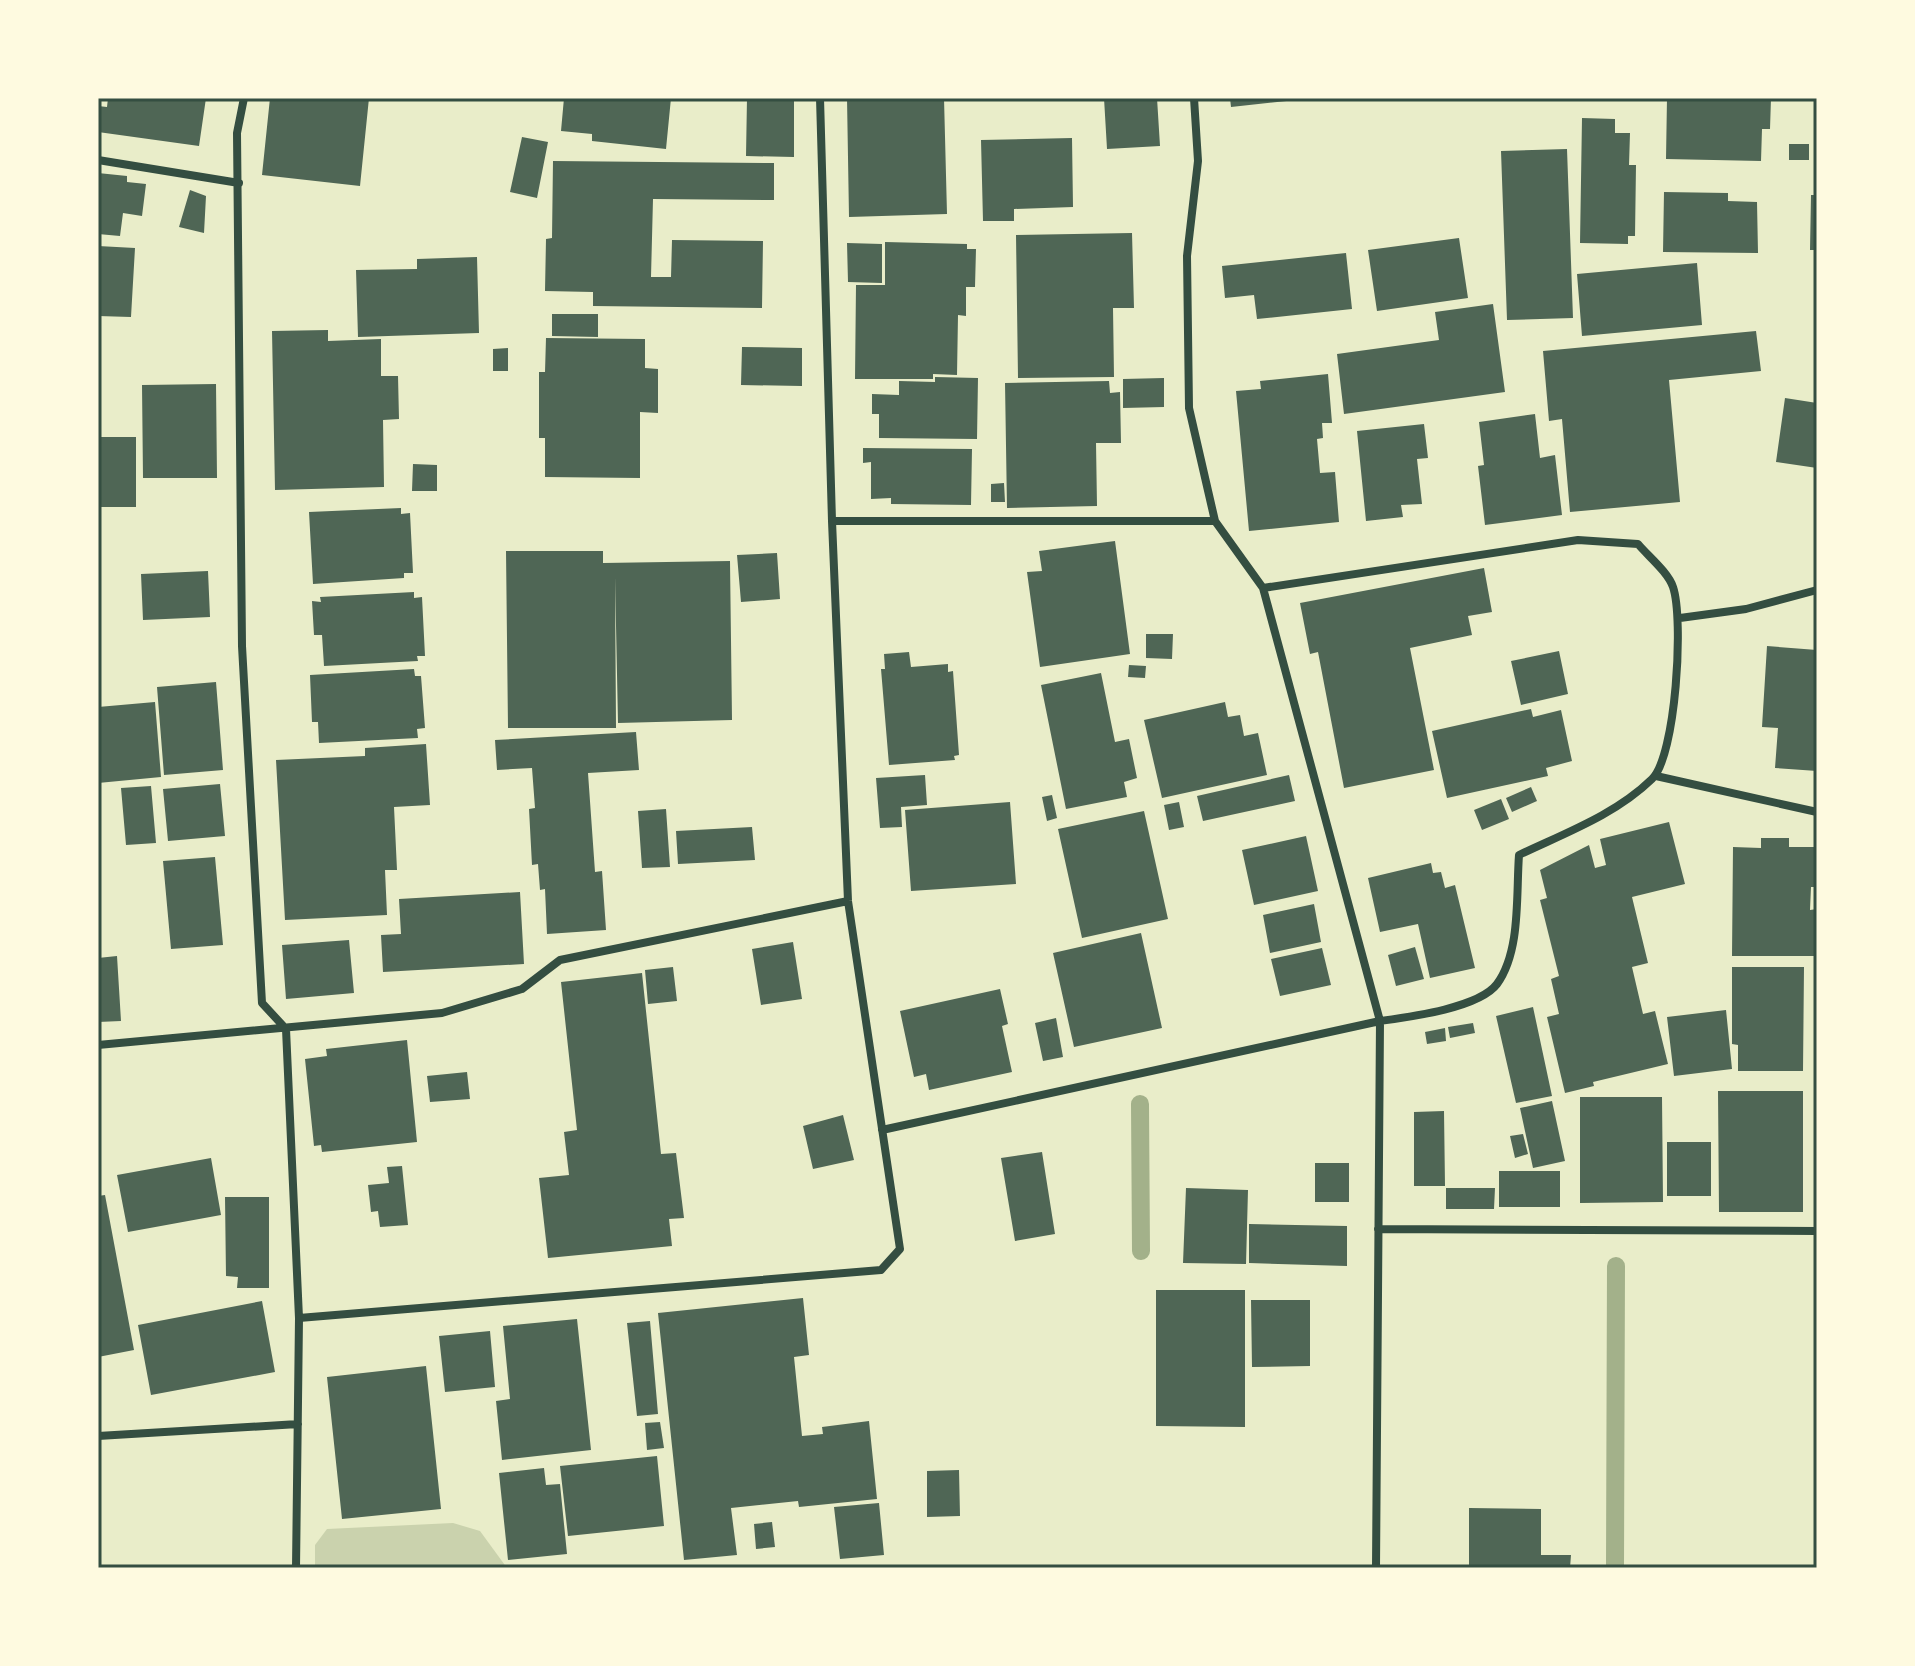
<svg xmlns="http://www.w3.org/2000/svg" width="1915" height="1666" font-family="'PT Sans',sans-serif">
<rect width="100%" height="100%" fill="#e9edc9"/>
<path fill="#cad2ad" d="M453,1523L480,1531L507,1568H315V1545L327,1529Z"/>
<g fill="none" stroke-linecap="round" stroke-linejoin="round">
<path stroke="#a3b18a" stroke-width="18" d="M1140,1104L1141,1251
M1615,1568L1616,1266"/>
</g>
<path fill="#4f6655" d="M108,98H206L199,146L98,132V106L107,107Z
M270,98H369L360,186L262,175Z
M564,98H671L666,149L592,141V134L561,131Z
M747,98H794V157L746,156Z
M847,98H944L947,214L849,217Z
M1104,98H1157L1160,146L1107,149Z
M1230,98H1296V100L1231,107Z
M1667,98H1771L1770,129H1762L1761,161L1666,159Z
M1582,118L1615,119V133H1630L1629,165H1636L1635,236H1628V244L1580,243Z
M522,137L548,142L537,198L510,192Z
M1072,138L1073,207L1014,209V221H983L981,140Z
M1789,144H1809V160H1789Z
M1567,149L1573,318L1507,320L1501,151Z
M553,161L774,163V200L653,199L651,277H671L672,240L763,241L762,308L593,306V292L545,291L546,239L552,238Z
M98,173L127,176V182L146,184L142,216L123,213L120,236L98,234Z
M190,190L206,196L204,233L179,227Z
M1664,192L1728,193V201L1757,202L1758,253L1663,252Z
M1811,195H1817V250H1810Z
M1132,233L1134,308H1113L1114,377L1018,378L1016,235Z
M1459,238L1468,298L1377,311L1368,250Z
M885,242L967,244V249H976L975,287H966V316L958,315L957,375L933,374V379H855L856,285H885Z
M847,243L882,244V283L848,282Z
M98,246L135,248L131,317L98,316Z
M1346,253L1352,309L1257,319L1254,295L1225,298L1222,266Z
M477,257L479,333L358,337L356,270L417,269V259Z
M1697,263L1702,325L1582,336L1577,274Z
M1493,304L1505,392L1344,414L1337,354L1439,340L1435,312Z
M552,314H598V337L552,336Z
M328,330V341L381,339V376H398L399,419L383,420L384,487L275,490L272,331Z
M1756,331L1761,371L1669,380L1680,502L1570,512L1562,419L1549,421L1543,351Z
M546,338L645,339V368L658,369V413L640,412V478L545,477V438H539V372H545Z
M742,347L802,348V386L741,385Z
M508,348V371H493V349Z
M1328,374L1332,423H1322L1323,438L1317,439L1320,473L1335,472L1339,522L1249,531L1236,391L1261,389L1260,381Z
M935,377L978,378L977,439L879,438V414H872V394L899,395V381L935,382Z
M1164,378V407L1123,408V379Z
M1109,381L1110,393L1120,392L1121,443H1096L1097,506L1007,508L1005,383Z
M216,384L217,478H143L142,385Z
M1785,398L1817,403V468L1776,462Z
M1535,414L1540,458L1555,455L1562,515L1485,525L1478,466L1484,465L1479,422Z
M1424,424L1428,458L1417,459L1422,504L1401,505L1403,517L1366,521L1357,431Z
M98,437H136V507H98Z
M863,448L972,449L971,505L891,504V498L871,499V462L863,463Z
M413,464L437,465V491H412Z
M1004,483L1005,502H991V484Z
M401,508V514L410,513L413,573H404V578L313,584L309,512Z
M1115,541L1130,654L1040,667L1027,572L1042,571L1039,551Z
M506,551H603V563L730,561L732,720L618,723L615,577L616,728H508Z
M777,553L780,599L741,602L737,555Z
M1484,568L1492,612L1468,616L1472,635L1410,648L1434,770L1344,788L1318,652L1310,654L1300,603Z
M208,571L210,617L143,620L141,574Z
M414,592V598L422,597L425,656H417L418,661L324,666L322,635H314L312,601L321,602L320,597Z
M1146,634H1173L1172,659L1146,658Z
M1767,646L1817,650V771L1775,768L1778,728L1762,727Z
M1559,651L1568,694L1521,705L1511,661Z
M909,652L911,667L948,664V672L953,671L959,755L954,756L955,760L889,765L881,669H885L884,654Z
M1129,665L1146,666L1145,678L1128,677Z
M414,669L415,676H421L425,728L417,729L418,738L319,743L318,722H312L310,675Z
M1101,673L1115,742L1129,739L1137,778L1124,782L1127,797L1066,809L1041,685Z
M216,682L223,770L164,775L157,687Z
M155,702L161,777L98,783V707Z
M1225,702L1228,717L1240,715L1244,736L1258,733L1267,775L1162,798L1144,720Z
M1531,709L1533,717L1561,710L1572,761L1546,768L1548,776L1447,798L1432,731Z
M636,732L639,770L588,773L595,872L602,871L606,930L547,934L545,889L540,890L538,864L532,865L529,809L535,808L532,768L497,770L495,740Z
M426,744L430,805L394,807L397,870H385L387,915L285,920L276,760L365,756V748Z
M925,775L927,805L901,807L902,827L880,828L876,778Z
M1289,775L1295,801L1203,821L1197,796Z
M220,784L225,836L168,841L163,789Z
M151,786L156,843L126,845L121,788Z
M1531,787L1537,801L1512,812L1506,798Z
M1052,795L1057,818L1047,821L1042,797Z
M1501,799L1509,819L1482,830L1474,810Z
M1010,802L1016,884L911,891L905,810Z
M1179,802L1184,827L1169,830L1164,805Z
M666,809L670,867L642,868L638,811Z
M1144,811L1168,919L1082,938L1058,829Z
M1669,822L1685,884L1632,897L1648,963L1632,967L1643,1014L1655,1011L1668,1064L1593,1082L1594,1086L1565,1093L1547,1017L1559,1014L1551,979L1559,976L1540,900L1547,898L1540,870L1589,845L1595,868L1606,865L1600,839Z
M752,827L755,860L678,864L676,831Z
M1306,836L1318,891L1254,905L1242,850Z
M1761,838H1789V847H1817V887H1811L1810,910L1817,909V956H1732L1733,847L1761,848Z
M215,857L223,945L171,949L163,861Z
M1431,863L1433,873L1441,872L1445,888L1455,885L1475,968L1430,978L1418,924L1380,932L1368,878Z
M520,892L524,964L383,972L381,935L401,934L399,899Z
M1314,904L1321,942L1270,953L1263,915Z
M1141,933L1162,1028L1074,1047L1053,953Z
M349,940L354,993L286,999L282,945Z
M793,942L802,999L761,1005L752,949Z
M1415,947L1424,979L1396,986L1388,955Z
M1322,948L1331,985L1280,996L1271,959Z
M117,956L121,1021L98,1022V958Z
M673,967L677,1001L648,1004L645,970Z
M1732,967H1804L1803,1071H1738V1045L1732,1044Z
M642,973L661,1154L676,1153L684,1218L669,1219L672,1246L548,1258L539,1178L569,1175L564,1132L577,1130L561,982Z
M1000,989L1008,1024L1002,1026L1012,1072L929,1090L926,1074L914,1077L900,1011Z
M1533,1007L1552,1096L1516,1103L1496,1016Z
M1726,1010L1732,1069L1674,1076L1667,1017Z
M1056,1018L1063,1057L1043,1061L1035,1023Z
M1473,1023L1475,1033L1450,1038L1448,1027Z
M1445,1028L1446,1041L1427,1044L1425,1032Z
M407,1040L417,1142L322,1152L321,1145L314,1146L305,1059L327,1056L326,1049Z
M467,1072L470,1099L430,1102L427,1076Z
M1718,1091H1803V1212H1719Z
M1580,1097H1662L1663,1202L1580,1203Z
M1552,1101L1565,1161L1533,1168L1520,1108Z
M1444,1111L1445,1186H1414V1112Z
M843,1115L854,1160L813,1169L803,1126Z
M1523,1134L1528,1154L1515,1158L1510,1136Z
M1667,1142H1711V1196H1667Z
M1042,1152L1055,1234L1015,1241L1001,1158Z
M211,1158L221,1215L128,1232L117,1175Z
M1315,1163H1349V1202H1315Z
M402,1166L408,1225L380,1227L378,1211L371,1212L368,1185L389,1183L387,1167Z
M1499,1171H1560V1207H1499Z
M1186,1188L1248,1190L1246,1264L1183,1263Z
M1446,1188H1495L1494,1209H1446Z
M105,1195L134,1350L98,1357V1196Z
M225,1197H269V1288H237L238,1277L226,1276Z
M1249,1224L1347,1226V1266L1249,1263Z
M1156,1290H1245V1427L1156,1426Z
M803,1298L809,1355L794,1357L802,1436L823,1434L822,1427L869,1421L877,1499L799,1507L798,1501L731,1508L737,1555L684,1560L658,1313Z
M1251,1300H1310V1366L1252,1367Z
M262,1301L275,1372L151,1395L138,1325Z
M577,1319L591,1450L502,1460L496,1401L510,1399L503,1326Z
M650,1321L658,1414L637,1416L627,1323Z
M490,1331L495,1387L445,1392L439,1336Z
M426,1366L441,1509L342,1519L327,1377Z
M660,1422L664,1448L647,1450L645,1423Z
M657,1456L664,1526L568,1536L560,1466Z
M544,1468L546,1485L560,1484L567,1554L508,1560L499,1473Z
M959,1470L960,1516L927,1517V1471Z
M879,1503L884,1555L840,1559L834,1507Z
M1469,1508L1541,1509V1555H1571L1570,1568H1469Z
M772,1522L775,1547L756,1549L754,1524Z"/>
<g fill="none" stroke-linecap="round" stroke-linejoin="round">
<path stroke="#344e41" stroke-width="8" d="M244,98L237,133L242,646L262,1003L286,1029L299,1318L296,1568
M1194,98L1198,161L1187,256L1189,408L1215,521L1263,588L1380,1021L1376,1568
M98,160L239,183
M832,521H1215
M1680,618L1746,609L1817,590
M1656,776L1817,812
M98,1045L442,1013L522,989L560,960L848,901
M882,1130L1380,1021C1409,1017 1479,1008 1497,984C1521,951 1516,895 1519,855C1565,833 1615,815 1652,779C1676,756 1684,619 1673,587C1668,572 1648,556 1638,544L1578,540L1263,588
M1378,1229L1817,1231
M299,1318L881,1270L900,1249L848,901L832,521L820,98
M98,1436L298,1424"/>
</g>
<rect width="1915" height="1666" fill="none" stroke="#fefae0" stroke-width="200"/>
<rect x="100" y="100" width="1715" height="1466" fill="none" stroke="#344e41" stroke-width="3"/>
</svg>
